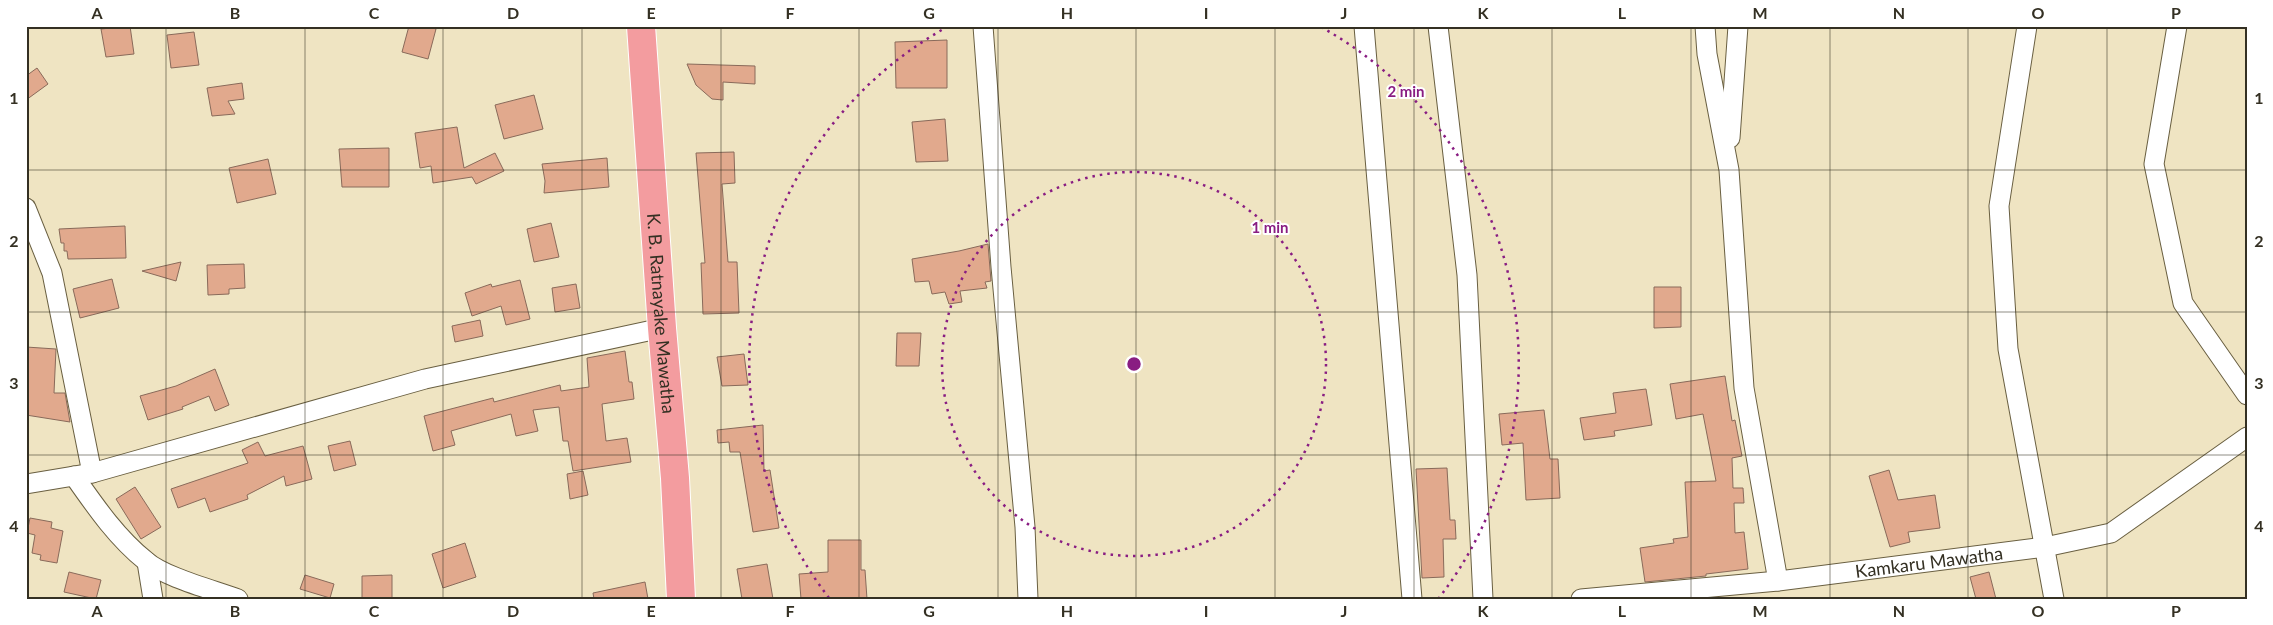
<svg xmlns="http://www.w3.org/2000/svg" width="2273" height="625" font-family="Lato,sans-serif">
<rect width="100%" height="100%" fill="#efe4c2"/>
<path fill="#e1a98d" stroke="#896a5a" d="M130,26L134,54L106,57L101,29Z
M409,26H426L436,29L428,59L402,52Z
M194,32L199,65L171,68L167,35Z
M947,40V88H896L895,42Z
M687,64L755,66V84L723,82V100L712,99L696,85Z
M37,68L48,84L26,100V76Z
M242,83L244,99L228,101L235,114L212,116L207,88Z
M534,95L543,129L504,139L495,105Z
M945,119L948,161L916,162L912,122Z
M457,127L464,168L495,153L504,171L476,184L472,177L433,183L431,166L420,168L415,133Z
M389,148V187H342L339,149Z
M734,152L735,183L722,184L728,262H737L739,313L703,314L701,263H705L696,153Z
M607,158L609,187L544,193L545,181L542,164Z
M268,159L276,194L237,203L229,168Z
M551,223L559,257L534,262L527,229Z
M125,226L126,258L68,259L67,251H64V243H61L59,229Z
M988,244L991,281L985,282L987,288L960,291L962,302L949,304L945,292L932,294L929,281L915,282L912,259L959,251Z
M181,262L176,281L142,271Z
M244,264L245,288L229,289V294L208,295L207,265Z
M112,279L119,308L80,318L73,289Z
M520,280L530,319L506,325L501,306L472,316L465,293L491,284L492,287Z
M576,284L580,308L555,312L552,288Z
M1654,287H1681V327L1654,328Z
M480,320L483,336L455,342L452,326Z
M897,333H921L919,366H896Z
M26,347L56,349L54,393H65L70,422L26,415Z
M625,351L629,382H632L634,399L602,404L606,441L627,438L631,462L573,471L568,441H563L559,407L533,410L538,431L516,436L511,414L451,431L455,445L433,451L424,416L493,398L494,402L560,385L561,391L589,387L587,358Z
M744,354L748,385L722,386L717,357Z
M215,369L229,405L215,411L209,396L182,407L183,409L148,420L140,396L176,386Z
M1725,376L1732,421L1735,420L1742,456L1732,458L1733,488H1743L1744,503H1734L1735,533L1744,532L1748,569L1706,574V576L1645,582L1640,548L1674,543L1673,539L1688,537L1685,482L1716,481L1703,414L1676,419L1670,384Z
M1646,389L1652,425L1614,431L1615,436L1584,440L1580,418L1616,413L1613,393Z
M1544,410L1550,459H1558L1560,498L1526,500L1523,443L1502,445L1499,414Z
M763,425L764,471L770,470L779,528L753,532L740,452H730L729,442L718,443L717,430Z
M350,441L356,465L334,471L328,446Z
M258,442L265,456L303,446L312,479L286,486L284,476L247,495L248,499L210,512L205,498L178,508L171,489L248,463L242,450Z
M1447,468L1450,520H1455L1456,539H1443L1444,577L1422,578L1416,469Z
M1889,470L1898,500L1935,495L1940,528L1908,532L1910,542L1890,547L1869,476Z
M583,471L588,495L570,499L567,474Z
M135,487L161,527L141,539L116,499Z
M30,518L52,522L51,528L63,531L57,563L40,560L41,555L32,553L35,535L27,533Z
M828,540H861V570H865L867,599H801L799,574L828,572Z
M465,543L476,577L443,588L432,554Z
M767,564L773,599H742L737,569Z
M69,572L101,580L96,599L64,592Z
M1989,572L1996,599H1976L1970,577Z
M305,575L334,584L330,598L300,589Z
M392,575V599H362V576Z
M645,582L648,599H594L593,593Z"/>
<g fill="none" stroke-linecap="round" stroke-linejoin="round">
<defs>
<g id="minor">
<path d="M983,26L1001,267L1025,527L1028,599"/>
<path d="M1364,26L1412,599"/>
<path d="M1438,26L1467,275L1483,599"/>
<path d="M1705,26L1707,54L1729,170L1744,388L1778,581"/>
<path d="M2027,26L1999,206L2008,349L2054,599"/>
<path d="M2177,26L2154,164L2183,303L2247,395"/>
<path d="M1730,138L1738,26"/>
<path d="M26,208L52,273L92,473"/>
<path d="M74,476C95,506 117,538 146,561C164,577 214,590 238,599"/>
<path d="M26,484L92,473L425,379L662,328"/>
<path d="M147,562L153,599"/>
<path id="s1" d="M1581,599L1778,581L2045,547L2111,533L2247,437"/>
</g>
<g id="trunk">
<path id="s2" d="M641,26L662,328L675,478L681,599"/>
</g>
</defs>
<use href="#minor" stroke="#695f41" stroke-width="21"/>
<use href="#trunk" stroke="#fff" stroke-width="30"/>
<use href="#minor" stroke="#fff" stroke-width="19"/>
<use href="#trunk" stroke="#f39c9f" stroke-width="28"/>
</g>
<path fill="none" stroke="#343023" stroke-width="1" stroke-opacity="0.55" d="M166,26V599M305,26V599M443,26V599M582,26V599M721,26V599M859,26V599M998,26V599M1136,26V599M1275,26V599M1414,26V599M1552,26V599M1691,26V599M1830,26V599M1968,26V599M2107,26V599M26,170H2247M26,312H2247M26,455H2247"/>
<g fill="none" stroke="#891d82" stroke-width="2.5" stroke-dasharray="2.5 5">
<circle cx="1134" cy="364" r="192"/>
<path d="M829 598A385 385 0 0 1 947 27M1321 27A385 385 0 0 1 1439 598"/>
</g>
<g text-anchor="middle" dominant-baseline="central" stroke-width="4" stroke-linejoin="round" paint-order="stroke">
<g font-size="18" fill="#343023" stroke="#fff">
<text stroke="none"><textPath href="#s2" startOffset="288">K. B. Ratnayake Mawatha</textPath></text>
<text stroke="none"><textPath href="#s1" startOffset="350">Kamkaru Mawatha</textPath></text>
</g>
</g>
<circle cx="1134" cy="364" r="8" fill="#891d82" stroke="#fff" stroke-width="2.5"/>
<g font-size="15" text-anchor="middle" font-weight="bold" fill="#891d82" stroke="#fff" stroke-width="4" stroke-linejoin="round" paint-order="stroke">
<text x="1406" y="97">2 min</text>
<text x="1270" y="233">1 min</text>
</g>
<rect width="2273" height="625" fill="none" stroke="#ffffff" stroke-width="55"/>
<rect x="28" y="28" width="2218" height="570" fill="none" stroke="#343023" stroke-width="2"/>
<g font-size="16" text-anchor="middle" font-weight="bold" fill="#343023">
<text x="97" y="19">A</text>
<text x="235" y="19">B</text>
<text x="374" y="19">C</text>
<text x="513" y="19">D</text>
<text x="651" y="19">E</text>
<text x="790" y="19">F</text>
<text x="929" y="19">G</text>
<text x="1067" y="19">H</text>
<text x="1206" y="19">I</text>
<text x="1344" y="19">J</text>
<text x="1483" y="19">K</text>
<text x="1622" y="19">L</text>
<text x="1760" y="19">M</text>
<text x="1899" y="19">N</text>
<text x="2038" y="19">O</text>
<text x="2176" y="19">P</text>
<text x="14" y="104">1</text>
<text x="2259" y="104">1</text>
<text x="14" y="247">2</text>
<text x="2259" y="247">2</text>
<text x="14" y="389">3</text>
<text x="2259" y="389">3</text>
<text x="14" y="532">4</text>
<text x="2259" y="532">4</text>
<text x="97" y="617">A</text>
<text x="235" y="617">B</text>
<text x="374" y="617">C</text>
<text x="513" y="617">D</text>
<text x="651" y="617">E</text>
<text x="790" y="617">F</text>
<text x="929" y="617">G</text>
<text x="1067" y="617">H</text>
<text x="1206" y="617">I</text>
<text x="1344" y="617">J</text>
<text x="1483" y="617">K</text>
<text x="1622" y="617">L</text>
<text x="1760" y="617">M</text>
<text x="1899" y="617">N</text>
<text x="2038" y="617">O</text>
<text x="2176" y="617">P</text>
</g>
</svg>
